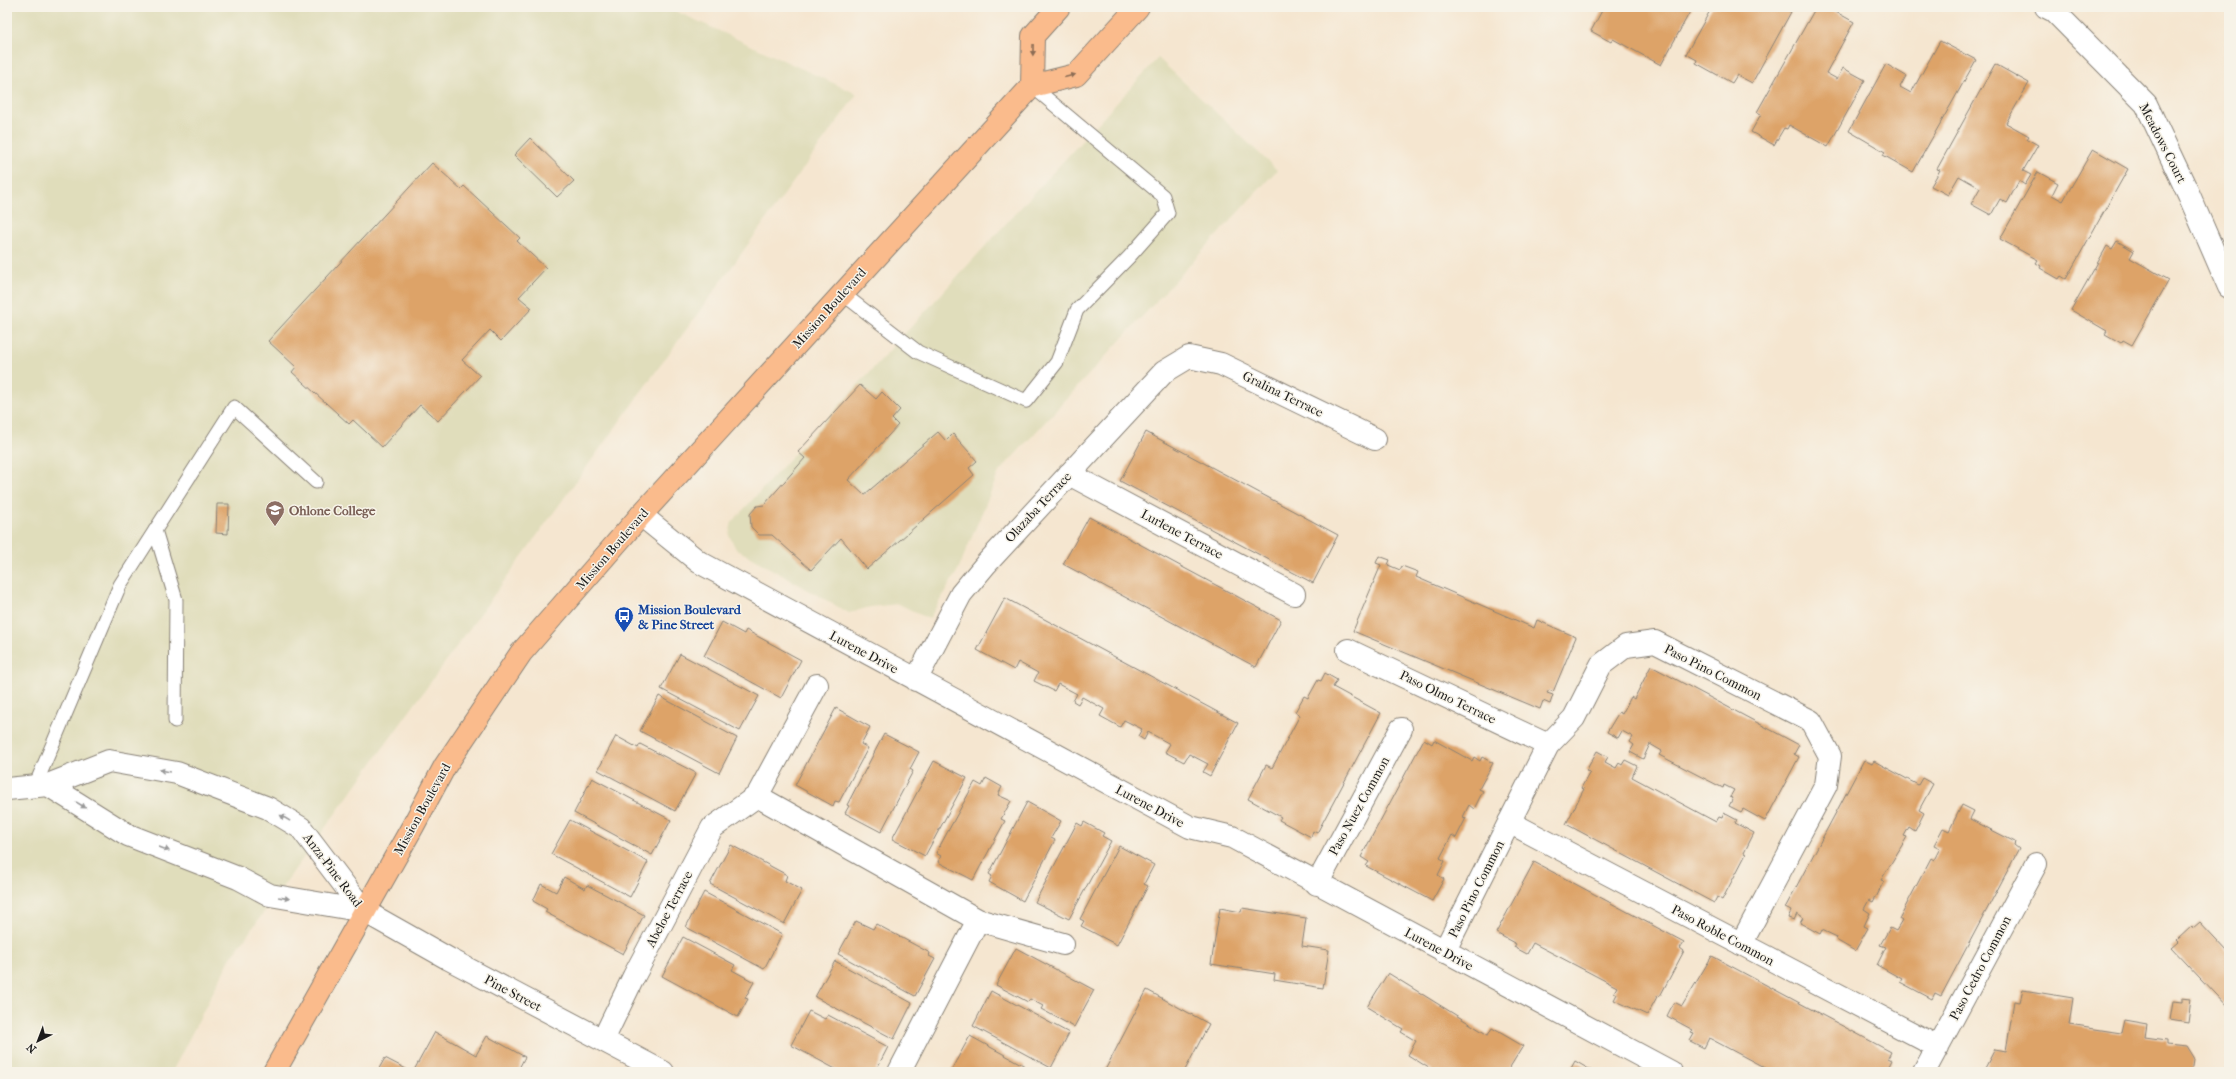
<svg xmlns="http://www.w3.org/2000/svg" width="2236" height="1079" font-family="'IM FELL French Canon',serif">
<rect width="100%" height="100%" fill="#f7f3e8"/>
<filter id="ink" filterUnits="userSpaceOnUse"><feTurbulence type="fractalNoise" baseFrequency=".025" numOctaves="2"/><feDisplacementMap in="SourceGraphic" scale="8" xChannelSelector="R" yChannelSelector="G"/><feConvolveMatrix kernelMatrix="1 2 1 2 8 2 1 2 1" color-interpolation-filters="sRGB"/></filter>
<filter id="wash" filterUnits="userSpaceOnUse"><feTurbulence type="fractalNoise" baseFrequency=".012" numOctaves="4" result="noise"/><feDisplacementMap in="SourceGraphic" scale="16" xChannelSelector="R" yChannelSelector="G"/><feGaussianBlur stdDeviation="0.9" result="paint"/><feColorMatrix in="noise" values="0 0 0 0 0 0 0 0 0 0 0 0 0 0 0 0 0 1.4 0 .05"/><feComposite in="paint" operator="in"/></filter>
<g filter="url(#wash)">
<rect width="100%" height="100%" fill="#f5e6d0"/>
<path fill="#e0ddbb" d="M7,7H667L857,94L230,959L172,1072H7Z
M1158,58L1277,170L999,472L958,570L929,619L899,604L870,607L849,613L736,549L729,535L732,522Z"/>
<g id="blocks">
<path fill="#dda368" d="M1604,7H1690L1692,8L1661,65L1613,39L1611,42L1591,31Z
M1712,7H1781L1791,12L1752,83L1737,75L1732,83L1696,63L1697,60L1686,54Z
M1816,7H1827L1854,22L1826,73L1837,79L1843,68L1865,80L1828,147L1789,125L1787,129L1784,128L1774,145L1751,132L1761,114L1757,112Z
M1940,41L1976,60L1913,172L1883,155L1885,152L1849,131L1886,64L1906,76L1900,87L1911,93Z
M1995,64L2029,83L2006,123L2029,136L2027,139L2038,145L2023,171L2031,175L2025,185L2019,181L2007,203L2000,199L1991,215L1971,204L1980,188L1959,176L1948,195L1931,186L1940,170L1937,169Z
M530,138L574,181L557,197L514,155Z
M2093,149L2128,169L2066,279L2061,276L2059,279L2040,268L2041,266L2036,263L2038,260L2000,239L2038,172L2058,183L2052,195L2063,201Z
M432,163L461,189L464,186L520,238L517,241L546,268L519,297L532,308L501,341L490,330L462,360L480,376L438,421L420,405L382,447L353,420L349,424L292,372L296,367L268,341Z
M2117,241L2134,251L2130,258L2169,280L2132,345L2123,340L2121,343L2105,334L2107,331L2071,310L2107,246L2112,249Z
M860,385L876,399L882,392L900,410L892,419L898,425L848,480L864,495L938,432L946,441L953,434L977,461L969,468L974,475L867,569L841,538L811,570L772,535H759L751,527L750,514L757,506L764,505L805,458L798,452Z
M1146,432L1338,535L1313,583L1120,481Z
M217,504H229L228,534L216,533Z
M1089,517L1281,620L1256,667L1063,564Z
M1379,556L1390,560L1388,565L1400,570L1402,566L1418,572L1416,577L1534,628L1537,620L1576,637L1553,692L1549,690L1547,693L1553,695L1550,704L1543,701L1540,709L1353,631L1381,565L1376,563Z
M1005,598L1238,723L1210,776L1203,772L1208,764L1189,754L1184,762L1165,752L1170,744L1148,732L1144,740L1138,736L1142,729L1124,720L1120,727L1100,716L1104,709L1082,697L1078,704L1073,701L1077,694L1058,684L1054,691L1034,681L1038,673L1018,662L1014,670L977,650Z
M722,622L744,634L746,630L801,660L781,698L704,656Z
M680,654L759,696L740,731L661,689Z
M1651,666L1799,745L1794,754L1799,757L1765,821L1743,809L1741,812L1729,806L1733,798L1730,797L1734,790L1724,785L1723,788L1659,755L1662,751L1650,744L1643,759L1630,752L1634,745L1630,742L1633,737L1622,731L1618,738L1607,732L1619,712L1622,714L1631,697L1634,699Z
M1325,673L1337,680L1333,687L1381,713L1317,833L1313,831L1311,837L1279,820L1281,817L1248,799L1266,765L1272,768L1300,715L1295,712L1304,696L1308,698L1318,680L1321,681Z
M659,696L737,738L719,773L640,731Z
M836,708L870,727L861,744L868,748L839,802L835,801L833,806L795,785Z
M884,734L919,752L910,769L913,771L881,832L845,813L849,806L847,805Z
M616,736L638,748L640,744L696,773L675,811L598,770Z
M1424,739L1432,744L1434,740L1472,761L1474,757L1480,761L1482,757L1493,763L1479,789L1483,791L1474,809L1469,805L1463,817L1466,818L1456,838L1452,835L1440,858L1445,861L1438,875L1444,879L1432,901L1366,866L1369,862L1361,857Z
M1597,751L1608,757L1605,762L1616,768L1619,763L1622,765L1625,760L1637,766L1632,777L1716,822L1719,817L1722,818L1724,813L1737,820L1735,823L1754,833L1744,853L1746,854L1722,900L1717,897L1714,903L1566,824L1584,789L1581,788L1590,772L1586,771Z
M1864,760L1872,764L1874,761L1918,785L1922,778L1933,784L1919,810L1924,813L1915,831L1909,827L1904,836L1907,837L1881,880L1884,881L1873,902L1869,900L1864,909L1870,913L1864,926L1868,928L1855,951L1836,940L1837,937L1822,930L1820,934L1800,923L1803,918L1797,914L1794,920L1788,918L1791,911L1785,908Z
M934,761L967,778L925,856L892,839Z
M592,778L671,820L652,855L574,813Z
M986,778L1002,787L998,795L1011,801L1001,819L1005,821L973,880L938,862L941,856L936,853L975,782L982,786Z
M1027,802L1061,821L1051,838L1055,840L1023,901L989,882L992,876L989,874Z
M1962,805L1974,811L1970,819L2015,842L2014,845L2019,849L1941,996L1935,993L1932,999L1900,982L1902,979L1877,965L1886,947L1880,945L1890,928L1896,931L1902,921L1899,919L1931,858L1934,860L1940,848L1934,845L1943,828L1949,831Z
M570,820L648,862L630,897L551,854Z
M1084,822L1104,833L1102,836L1111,841L1069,919L1035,902L1077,823L1082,826Z
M731,845L787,875L785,881L802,890L784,924L710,884Z
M1119,846L1154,865L1144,884L1148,886L1117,945L1081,926L1084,921L1080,919Z
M1534,862L1684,942L1680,948L1684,951L1660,996L1658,995L1647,1015L1614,1000L1617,994L1614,992L1617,987L1533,943L1527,954L1514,947L1516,944L1496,933Z
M564,877L585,889L587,885L644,915L623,954L545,912L547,909L533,901L541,884L556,892Z
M704,892L782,934L764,969L686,927Z
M1220,908L1241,912L1242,908L1306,918L1302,946L1329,950L1323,988L1274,980L1275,974L1211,964Z
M856,921L873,929L876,924L930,953L929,956L935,959L915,996L838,954Z
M2200,922L2229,953V1009L2172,948L2179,942L2177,940L2192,926L2193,928Z
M683,937L735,965L732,970L754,982L745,998L748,999L738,1017L662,976Z
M1016,948L1094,990L1074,1027L1041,1009L1043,1006L1030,999L1028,1002L996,985Z
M1712,956L1891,1052L1888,1058L1892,1060L1886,1072H1773L1709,1038L1704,1048L1690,1041L1694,1034L1691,1033L1693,1030L1667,1016L1674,1002L1682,1006Z
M835,961L912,1003L894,1039L815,997Z
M1388,973L1488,1035L1492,1028L1523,1046L1507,1072H1431L1432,1070L1408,1055L1416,1041L1401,1032L1403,1029L1367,1007Z
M1147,990L1209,1024L1184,1072H1104Z
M2023,990L2073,998L2069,1025L2121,1033L2124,1020L2147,1024L2145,1037L2167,1040V1044L2186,1046L2194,1059L2192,1072H1983L1995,1049L2006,1051L2014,1001L2020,1002Z
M991,991L1069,1033L1051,1068L973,1026Z
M2182,998L2191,999L2188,1022L2170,1019L2173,1001L2182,1002Z
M809,1011L825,1019L828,1015L888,1047L875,1072H841L791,1045Z
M435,1032L476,1055L487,1036L525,1057L517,1072H413Z
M970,1036L1025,1066L1022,1071L1024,1072H950Z
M385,1058L412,1072H377Z
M1575,1061L1594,1072H1569Z"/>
</g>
</g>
<g filter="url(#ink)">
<use href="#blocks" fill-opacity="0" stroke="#888176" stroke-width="1"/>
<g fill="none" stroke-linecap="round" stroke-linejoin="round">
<defs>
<path id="lane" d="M843,294L918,352L1026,401L1057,362L1077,310L1129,257L1168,213L1163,196L1032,86
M155,530L176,600L175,721
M35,786L120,585L234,407L316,482"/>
<path id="street" d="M2046,7L2054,11L2146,104L2189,195L2229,287
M1069,474L1294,594
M641,515L699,562L1190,827L1232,837L1671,1072
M1348,650L1548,745
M916,680L961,594L986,564L1164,372L1189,357L1221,364L1375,439
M48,785L128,835L238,878L270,895L364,911L449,959L663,1072
M7,789L48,785L109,761L177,773L268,808L301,828L364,911
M757,796L978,920L1063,944
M1509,822L1938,1047
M1317,884L1401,729
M1444,952L1548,745L1574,718L1601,665L1626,646L1655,642L1811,721L1830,756L1826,785L1741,944
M603,1040L634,976L712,828L757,796L817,685
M899,1072L978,920
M1924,1072L2036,864"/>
<path id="primary" d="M1032,86L1033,36L1059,7
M274,1072L413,826L445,766L521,653L641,515L1032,86L1076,75L1138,7"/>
</defs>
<use href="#lane" stroke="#888176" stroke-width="15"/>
<use href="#street" stroke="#888176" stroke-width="24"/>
<use href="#primary" stroke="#888176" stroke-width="24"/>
<use href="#lane" stroke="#fff" stroke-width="13"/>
<use href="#street" stroke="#fff" stroke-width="22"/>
<use href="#primary" stroke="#fabb8c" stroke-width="22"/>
</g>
<defs><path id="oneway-solid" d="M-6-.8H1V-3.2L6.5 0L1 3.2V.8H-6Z"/></defs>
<g fill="#8b6c54">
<use href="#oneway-solid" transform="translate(1033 50) rotate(91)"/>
<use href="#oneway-solid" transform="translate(1070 76) rotate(-15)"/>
</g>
<g fill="#999">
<use href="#oneway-solid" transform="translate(165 771) rotate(-170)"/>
<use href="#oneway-solid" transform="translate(81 805) rotate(32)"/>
<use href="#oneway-solid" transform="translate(285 818) rotate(-149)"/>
<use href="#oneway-solid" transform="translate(164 849) rotate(21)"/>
<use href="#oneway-solid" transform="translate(284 898) rotate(9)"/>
</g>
</g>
<defs>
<symbol id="university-pin" viewBox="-11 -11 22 30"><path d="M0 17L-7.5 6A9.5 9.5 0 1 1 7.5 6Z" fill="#8d6e63" stroke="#f7f3e8"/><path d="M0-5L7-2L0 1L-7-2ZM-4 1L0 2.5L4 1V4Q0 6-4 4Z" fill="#fff"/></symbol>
<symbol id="bus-pin" viewBox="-11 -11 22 30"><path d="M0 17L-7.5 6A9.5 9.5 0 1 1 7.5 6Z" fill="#1a4fb4" stroke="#f7f3e8"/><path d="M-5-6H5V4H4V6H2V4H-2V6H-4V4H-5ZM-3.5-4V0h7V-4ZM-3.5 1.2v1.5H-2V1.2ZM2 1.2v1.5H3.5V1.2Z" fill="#fff"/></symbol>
</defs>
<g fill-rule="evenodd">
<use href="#university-pin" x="264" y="499" width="22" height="30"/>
<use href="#bus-pin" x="613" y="605" width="22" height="30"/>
</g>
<g text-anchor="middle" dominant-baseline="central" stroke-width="3" stroke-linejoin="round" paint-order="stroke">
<g font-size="13" fill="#1c1c1c" stroke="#f7f3e8">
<text transform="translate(2163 143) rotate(63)">Meadows Court</text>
<text transform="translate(829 308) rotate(-48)">Mission Boulevard</text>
<text transform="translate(1283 394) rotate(26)">Gralina Terrace</text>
<text transform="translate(1038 507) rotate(-47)">Olazaba Terrace</text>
<text transform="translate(1182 534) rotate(28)">Lurlene Terrace</text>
<text transform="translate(612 549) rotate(-49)">Mission Boulevard</text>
<text transform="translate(864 652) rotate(28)">Lurene Drive</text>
<text transform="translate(1713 672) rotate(27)">Paso Pino Common</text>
<text transform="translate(1448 697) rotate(26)">Paso Olmo Terrace</text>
<text transform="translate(1150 806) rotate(28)">Lurene Drive</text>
<text transform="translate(1359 806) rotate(-61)">Paso Nuez Common</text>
<text transform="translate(422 809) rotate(-61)">Mission Boulevard</text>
<text transform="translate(333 870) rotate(53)">Anza-Pine Road</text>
<text transform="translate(1476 889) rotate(-63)">Paso Pino Common</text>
<text transform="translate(669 909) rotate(-62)">Abeloe Terrace</text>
<text transform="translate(1723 935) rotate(28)">Paso Roble Common</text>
<text transform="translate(1439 949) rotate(28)">Lurene Drive</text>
<text transform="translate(1980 968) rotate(-62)">Paso Cedro Common</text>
<text transform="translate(513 993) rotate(28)">Pine Street</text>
</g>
<g font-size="13" font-weight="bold" fill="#785e54" stroke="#f7f3e8" text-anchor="start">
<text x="289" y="510">Ohlone College</text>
</g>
<g font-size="13" font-weight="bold" fill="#164399" stroke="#f7f3e8" text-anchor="start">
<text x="638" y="609">Mission Boulevard<tspan x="638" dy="15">&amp; Pine Street</tspan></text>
</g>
</g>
<rect width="2236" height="1079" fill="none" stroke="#f7f3e8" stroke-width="24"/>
<g transform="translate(38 1041) rotate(222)" stroke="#f7f3e8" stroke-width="3" paint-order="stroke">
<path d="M0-3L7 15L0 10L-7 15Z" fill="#1c1c1c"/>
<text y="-6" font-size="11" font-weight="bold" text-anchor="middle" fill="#1c1c1c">N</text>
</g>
</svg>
